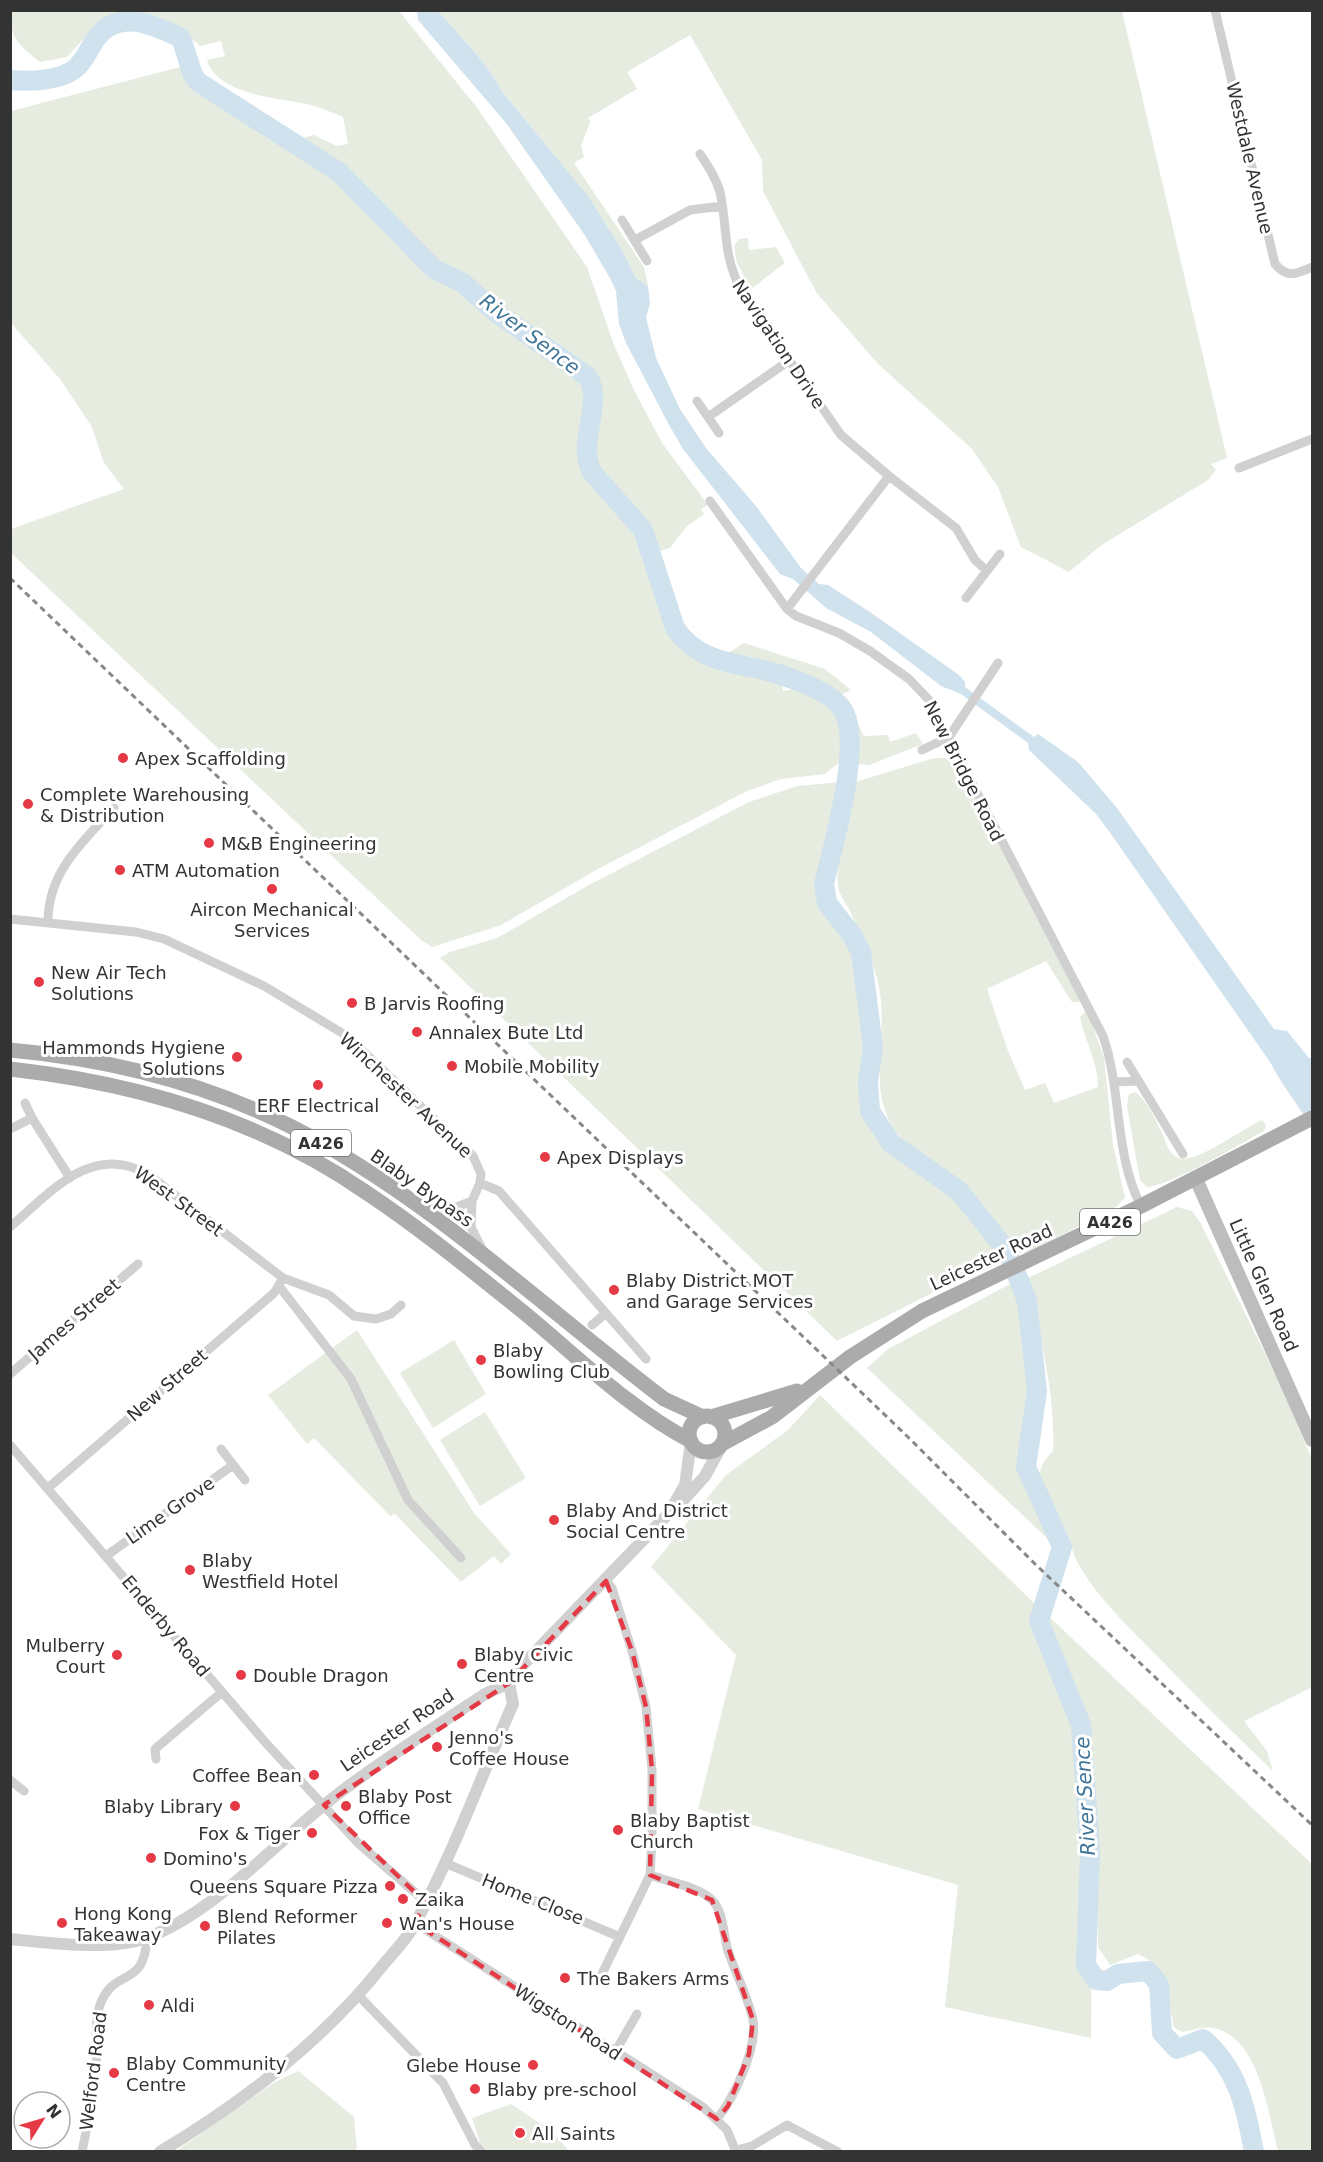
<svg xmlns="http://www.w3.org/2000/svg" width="1323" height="2162" font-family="'DejaVu Sans',sans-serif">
<rect width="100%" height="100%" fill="#fff"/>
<path fill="#e6ecdf" d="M10,11L11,10L124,11L101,20L67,57L40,62C19,45 10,39 10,11Z
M124,11H399L478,109L587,267L614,345L634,390L662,443L708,505L701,509L704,514L686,527L670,548L641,557L645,566L652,569L667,631L681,648L715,667L745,668L772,675L782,681L783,691C827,680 848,723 841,761L825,774L781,779L747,791L598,869L501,925L432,947L421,940L11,553V529L124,489L104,463L92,427L60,379L11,323V111L184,66L196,84L284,143L314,135L337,146L348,144L343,117C331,112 319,107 307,104C279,98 217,95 207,60L225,56L221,41L200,46C177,24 155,17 124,11Z
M438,11H1122L1227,458L1211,464L1216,470L1208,480L1100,546L1069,572L1021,547L998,487L972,449L877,363L816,292L763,191L762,160L690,35L627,72L637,89L588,118L590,122L581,146L584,157L574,163L644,267L648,286L636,278L621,248L588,196L500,89C496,73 452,27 438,11Z
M748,238L749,250L776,247L785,263L751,289L737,263L734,246L739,239Z
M744,643L825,669L851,690L841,695L765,662L732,658L730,652Z
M847,702L864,736L888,735L890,742L916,733L923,744L869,765L856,764C854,753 856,745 855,735C855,723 845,714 847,702Z
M934,758H945L958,767L1079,995L1080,1002H1072L1046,961L987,989L1008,1051L1025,1090L1045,1083L1054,1103L1098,1087C1098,1061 1085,1042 1080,1017L1085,1012L1089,1015L1104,1058L1113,1144L1125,1198L1116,1207L1031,1251L1017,1254L973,1199L897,1134C865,1090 889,1038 879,988C874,960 861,936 850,911C846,903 839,895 838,886C836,873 839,864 842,851C846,828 843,805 852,783Z
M842,782L831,824L820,888L831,918L859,955L863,1003L870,1043L865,1092L870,1117L887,1145L912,1165L959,1195L1006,1253L999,1264L928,1295L837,1341L440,958L450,952L497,938L589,885L749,802L797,786Z
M1136,1092C1149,1104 1155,1119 1163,1135C1166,1143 1169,1154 1178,1158C1195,1165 1245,1127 1262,1120L1266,1125L1264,1131C1240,1144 1170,1186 1147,1187L1140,1180L1127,1106L1129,1094Z
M1177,1207L1192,1211L1200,1222L1280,1384L1312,1459V1687L1244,1721L1267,1751L1273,1771C1233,1733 1194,1694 1156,1655C1128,1626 1099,1600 1079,1565C1072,1554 1071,1541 1066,1531C1053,1503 1022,1480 1053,1451C1056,1393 1039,1334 1028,1278Z
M1010,1284H1015L1021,1295V1315L1036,1409L1023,1472L1049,1525V1540L867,1368L888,1349Z
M357,1330L474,1513L511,1554L501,1564L494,1556L461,1582L395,1514L390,1516L314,1438L307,1444L268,1395Z
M454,1340L486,1394L433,1428L400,1373Z
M820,1395L1034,1603L1041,1636L1074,1709L1092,1903L1091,2038L945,2007L958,1885L698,1809L736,1655L651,1567L726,1475L788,1430Z
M485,1412L526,1478L480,1506L440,1440Z
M1043,1611L1312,1864V2151H1278C1268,2114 1260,2038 1214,2028C1204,2026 1192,2030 1182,2032L1174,2027C1167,1997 1171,1967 1138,1954L1110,1965L1098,1947L1093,1759L1086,1712L1067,1665L1049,1634Z
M298,2071L354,2117L357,2148L355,2151H176L275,2082Z
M511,2104L553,2132L569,2151H488L480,2143L472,2118Z"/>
<path fill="#cfe2ee" d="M417,11H438C452,27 496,73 500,89L588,196L621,248L636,278L648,286L650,304L646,317L656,358L680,409L706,448L756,506L801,568L819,584L828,585L870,612L959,675L965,682V687L1034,737L1038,734L1078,762L1117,808L1274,1029L1287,1031L1309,1058H1312V1130C1300,1106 1282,1086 1270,1062L1111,834L1096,814L1029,750L1028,743L961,694L941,686L871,632L826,608L793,579L780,574L683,449L668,423L626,343L619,324L616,291L610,278L584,234L506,123L418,20Z"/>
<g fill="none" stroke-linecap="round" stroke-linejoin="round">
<path stroke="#cfe2ee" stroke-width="20" d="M10,80C30,82 62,81 77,67C85,59 89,49 95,40C117,8 152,24 181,38L193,75L198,82L339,172L434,269L463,283L494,311L588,377C604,405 576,442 592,472L643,530L675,628C693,655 719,661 749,667C773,671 829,688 843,710C863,744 833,845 824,884L827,903L852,935L861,952L873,1047L868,1081L870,1111L891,1143L959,1191L1007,1251L1021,1285L1027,1301L1037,1391L1026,1467L1062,1547L1039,1621L1081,1725L1090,1852L1086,1965L1096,1980L1107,1981L1118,1974L1148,1971L1159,1984L1162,2033L1177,2049L1203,2039C1238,2069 1246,2108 1254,2152"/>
<path stroke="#d0d0d0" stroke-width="9" d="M1215,10L1275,264C1288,279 1296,274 1312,267
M700,154C708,166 716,178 720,192C728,229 722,253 741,290L841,435L889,476
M622,220L647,261
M635,240L690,210L722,206
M697,401L719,433
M708,417L790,360
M1239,468L1312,439
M710,501L787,609L796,616L839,633L870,651L909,679L929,700L1103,1036C1122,1091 1114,1154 1141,1206
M966,598L1000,554
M787,609L889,476L956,528L975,560L987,571
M922,750L949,737L998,663
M10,919L136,932L164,939L264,986L347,1036L473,1156L481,1174L480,1183L499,1191L646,1359
M48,921C48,872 83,841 114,808
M1127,1062L1183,1154
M1115,1082L1139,1081
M25,1103L32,1118
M10,1129L32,1118L70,1178
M480,1183L472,1201L471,1227L483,1251
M416,1201L454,1208L472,1201
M10,1227C51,1192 93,1141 149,1175L283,1278L329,1295L354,1316L376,1319L391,1314L401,1305
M279,1286L351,1379L408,1500L461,1558
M592,1325L605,1314
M10,1374L138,1264
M10,1445L265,1742L358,1843L426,1902
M221,1449L245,1480
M48,1488L274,1293L280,1283
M106,1556L233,1465
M156,1759L155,1749L222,1692
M10,1780L24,1791
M445,1863L620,1937
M650,1875C668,1882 697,1886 711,1899C724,1911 723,1934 728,1951C736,1974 748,1997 753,2020C758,2047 734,2098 717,2119
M415,1923L703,2107L727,2130L736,2152
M599,1980L650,1875L652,1839V1770L646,1707L632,1651L612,1588L606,1581
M359,1996L443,2083L475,2145L482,2152
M615,2052L637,2014
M736,2150L752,2146L787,2125L838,2152
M82,2152C87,2126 93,2100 96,2074C98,2052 93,2026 100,2005C114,1966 144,1990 147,1938"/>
<path stroke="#d0d0d0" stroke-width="12" d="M679,1505L705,1476L721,1447
M10,1939C49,1943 109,1951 146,1938C215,1914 283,1834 342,1791C388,1756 437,1726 485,1694L509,1683L516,1672L669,1513L685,1485L691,1442
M160,2152C244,2101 322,2042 383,1965C394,1952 408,1938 416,1922C452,1855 479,1783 509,1713L513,1704L509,1683"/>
<path stroke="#bdbdbd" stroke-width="14" d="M1196,1179L1312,1440"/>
<path stroke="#ababab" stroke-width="15" d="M10,1050C108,1059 202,1082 290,1126C426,1195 543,1307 664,1399L703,1417
M10,1069C136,1083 262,1120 367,1193C421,1229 471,1270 522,1311C576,1355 629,1409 691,1441
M689 1434a18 18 0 1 1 36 0a18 18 0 1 1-36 0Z
M711,1417L797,1391
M722,1444L772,1417L850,1357L922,1311L1141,1206L1312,1118"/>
<path stroke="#888" stroke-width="3" stroke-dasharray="6 4.5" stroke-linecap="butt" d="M10,578L909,1438L1035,1564L1312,1825"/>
</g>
<path fill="none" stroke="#e63946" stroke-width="4.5" stroke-dasharray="12 8" stroke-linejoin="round" d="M606,1581L632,1651L646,1707L652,1770L650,1875L712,1900L753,2020L749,2054L728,2106L717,2119L415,1923L425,1902L324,1805L509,1683Z"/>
<g fill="#e63946" stroke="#fff" stroke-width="2">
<circle cx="123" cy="758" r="6"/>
<circle cx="28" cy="804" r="6"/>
<circle cx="209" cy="843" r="6"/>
<circle cx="120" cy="870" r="6"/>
<circle cx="272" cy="889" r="6"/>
<circle cx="39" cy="982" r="6"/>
<circle cx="352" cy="1003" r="6"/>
<circle cx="417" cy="1032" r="6"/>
<circle cx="237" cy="1057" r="6"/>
<circle cx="452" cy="1066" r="6"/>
<circle cx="318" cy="1085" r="6"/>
<circle cx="545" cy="1157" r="6"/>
<circle cx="614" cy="1290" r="6"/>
<circle cx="481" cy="1360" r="6"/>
<circle cx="554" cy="1520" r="6"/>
<circle cx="190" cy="1570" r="6"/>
<circle cx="117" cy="1655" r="6"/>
<circle cx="462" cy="1664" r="6"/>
<circle cx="241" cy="1675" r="6"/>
<circle cx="437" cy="1747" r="6"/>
<circle cx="314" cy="1775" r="6"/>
<circle cx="235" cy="1806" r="6"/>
<circle cx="346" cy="1806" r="6"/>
<circle cx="618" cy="1830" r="6"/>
<circle cx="312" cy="1833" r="6"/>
<circle cx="151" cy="1858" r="6"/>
<circle cx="390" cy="1886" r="6"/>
<circle cx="403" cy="1899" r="6"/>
<circle cx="62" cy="1923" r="6"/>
<circle cx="387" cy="1923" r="6"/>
<circle cx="205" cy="1926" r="6"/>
<circle cx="565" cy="1978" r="6"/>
<circle cx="149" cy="2005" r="6"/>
<circle cx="533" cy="2065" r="6"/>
<circle cx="114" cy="2073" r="6"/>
<circle cx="475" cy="2089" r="6"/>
<circle cx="520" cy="2133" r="6"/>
</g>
<g text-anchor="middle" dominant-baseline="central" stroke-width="6" stroke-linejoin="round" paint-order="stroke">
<g fill="#fff" stroke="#707070" stroke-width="1.5">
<rect x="291" y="1130" width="60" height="26" rx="4.5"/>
<rect x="1080" y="1209" width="60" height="26" rx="4.5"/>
</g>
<g font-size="16" font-weight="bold" fill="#333">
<text x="321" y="1143">A426</text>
<text x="1110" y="1222">A426</text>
</g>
<g font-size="18" fill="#333" stroke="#fff">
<text transform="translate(1250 158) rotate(77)">Westdale Avenue</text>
<text transform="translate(779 344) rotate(56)">Navigation Drive</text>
<text transform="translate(964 771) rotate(63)">New Bridge Road</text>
<text transform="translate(406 1095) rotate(43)">Winchester Avenue</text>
<text transform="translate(422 1188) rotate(35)">Blaby Bypass</text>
<text transform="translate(179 1201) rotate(36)">West Street</text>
<text transform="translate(991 1257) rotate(-25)">Leicester Road</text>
<text transform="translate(1264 1285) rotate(66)">Little Glen Road</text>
<text transform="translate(74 1319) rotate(-41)">James Street</text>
<text transform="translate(167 1385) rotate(-41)">New Street</text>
<text transform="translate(170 1510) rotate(-35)">Lime Grove</text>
<text transform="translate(166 1626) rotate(50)">Enderby Road</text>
<text transform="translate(397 1730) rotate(-34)">Leicester Road</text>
<text transform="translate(533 1899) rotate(22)">Home Close</text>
<text transform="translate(568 2022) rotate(33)">Wigston Road</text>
<text transform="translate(93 2071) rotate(-83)">Welford Road</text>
</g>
<g font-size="18" fill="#333" stroke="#fff" text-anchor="start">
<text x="135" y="758">Apex Scaffolding</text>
<text x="40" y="794">Complete Warehousing<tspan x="40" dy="21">&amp; Distribution</tspan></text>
<text x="221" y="843">M&amp;B Engineering</text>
<text x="132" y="870">ATM Automation</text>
<text x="272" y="909" text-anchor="middle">Aircon Mechanical<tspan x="272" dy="21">Services</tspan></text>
<text x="51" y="972">New Air Tech<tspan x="51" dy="21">Solutions</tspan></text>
<text x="364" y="1003">B Jarvis Roofing</text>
<text x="429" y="1032">Annalex Bute Ltd</text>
<text x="225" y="1047" text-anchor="end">Hammonds Hygiene<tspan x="225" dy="21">Solutions</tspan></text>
<text x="464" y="1066">Mobile Mobility</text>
<text x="318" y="1105" text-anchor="middle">ERF Electrical</text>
<text x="557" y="1157">Apex Displays</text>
<text x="626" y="1280">Blaby District MOT<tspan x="626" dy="21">and Garage Services</tspan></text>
<text x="493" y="1350">Blaby<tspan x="493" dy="21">Bowling Club</tspan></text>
<text x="566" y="1510">Blaby And District<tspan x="566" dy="21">Social Centre</tspan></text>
<text x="202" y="1560">Blaby<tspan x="202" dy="21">Westfield Hotel</tspan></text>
<text x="105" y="1645" text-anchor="end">Mulberry<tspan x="105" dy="21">Court</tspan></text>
<text x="474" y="1654">Blaby Civic<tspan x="474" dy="21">Centre</tspan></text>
<text x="253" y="1675">Double Dragon</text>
<text x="449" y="1737">Jenno's<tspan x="449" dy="21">Coffee House</tspan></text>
<text x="302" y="1775" text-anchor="end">Coffee Bean</text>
<text x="358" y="1796">Blaby Post<tspan x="358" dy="21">Office</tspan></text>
<text x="223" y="1806" text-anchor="end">Blaby Library</text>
<text x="630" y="1820">Blaby Baptist<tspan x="630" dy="21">Church</tspan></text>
<text x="300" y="1833" text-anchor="end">Fox &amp; Tiger</text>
<text x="163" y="1858">Domino's</text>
<text x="378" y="1886" text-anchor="end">Queens Square Pizza</text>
<text x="415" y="1899">Zaika</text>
<text x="74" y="1913">Hong Kong<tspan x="74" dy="21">Takeaway</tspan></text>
<text x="217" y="1916">Blend Reformer<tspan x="217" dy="21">Pilates</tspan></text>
<text x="399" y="1923">Wan's House</text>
<text x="577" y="1978">The Bakers Arms</text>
<text x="161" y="2005">Aldi</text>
<text x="126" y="2063">Blaby Community<tspan x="126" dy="21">Centre</tspan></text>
<text x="521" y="2065" text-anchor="end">Glebe House</text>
<text x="487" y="2089">Blaby pre-school</text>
<text x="532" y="2133">All Saints</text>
</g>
<g font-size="20" font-style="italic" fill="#3f7597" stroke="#fff">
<text transform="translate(530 334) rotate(37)">River Sence</text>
<text transform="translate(1085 1796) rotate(-93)">River Sence</text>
</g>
</g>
<rect width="1323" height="2162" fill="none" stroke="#333333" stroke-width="24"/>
<g transform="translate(42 2120) rotate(53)"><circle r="28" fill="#ffffff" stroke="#adadad" stroke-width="1.5"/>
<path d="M0-4.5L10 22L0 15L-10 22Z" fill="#e63946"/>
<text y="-9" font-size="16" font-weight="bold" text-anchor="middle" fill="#333333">N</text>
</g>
</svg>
